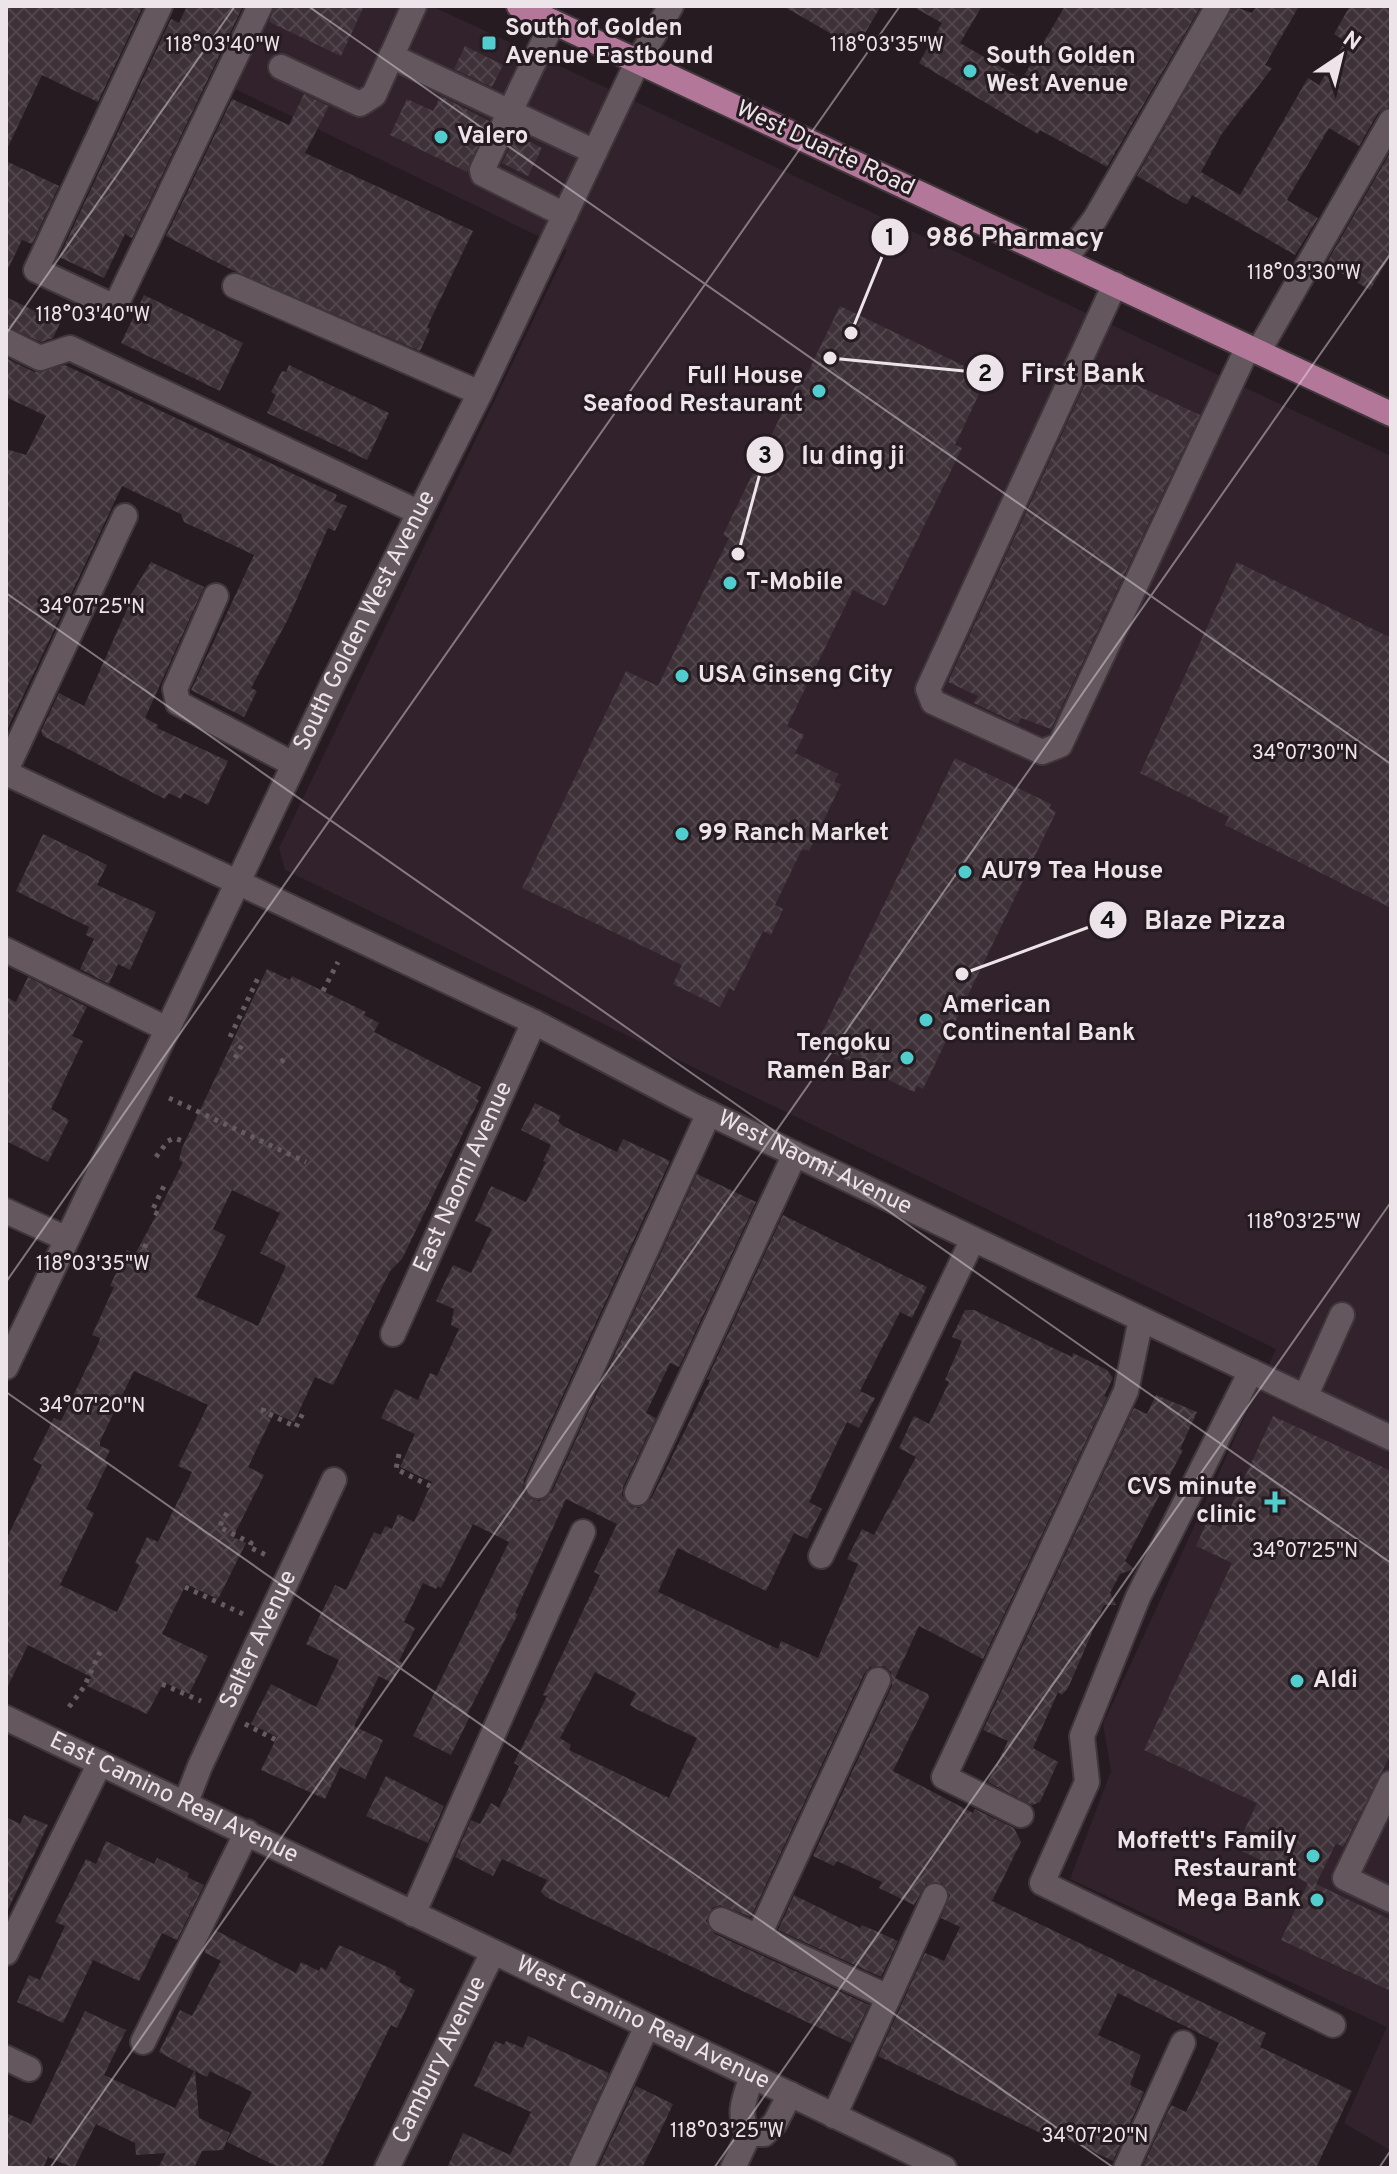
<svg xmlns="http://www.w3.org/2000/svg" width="1397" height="2174" font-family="Overpass,sans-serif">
<defs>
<pattern id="building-cross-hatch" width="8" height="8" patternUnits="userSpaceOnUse" patternTransform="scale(2)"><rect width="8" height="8" fill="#3e3238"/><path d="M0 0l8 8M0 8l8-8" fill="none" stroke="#51464b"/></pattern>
</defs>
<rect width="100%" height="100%" fill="#261b21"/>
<path fill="#32222b" d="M274,6H432L1391,456V2151L1344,2123L1387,2027L1070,1879L1111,1771L1103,1724L1276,1349L285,870L279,848L567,250L235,89Z"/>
<path fill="url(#building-cross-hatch)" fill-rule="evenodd" d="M6,6H143L98,102L42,75L6,151Z
M187,6H243L132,238L125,234L104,278L59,257L171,19L179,23Z
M275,6H364L341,56L269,22Z
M783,6H881L856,48Z
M912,6H982L960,43L1022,79L1065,6H1201L1107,167L1040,130L1038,134L919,63L942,23Z
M1233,6L1252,13L1257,6H1299L1265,65L1272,68L1221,135L1201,172L1240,195L1308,78L1319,85L1345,41L1334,34L1350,6H1391V106L1378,113L1359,146L1329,128L1287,200L1318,218L1295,255L1192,195L1187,204L1183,203L1137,176Z
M465,46L503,65L492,87L454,69Z
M304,94L329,106L305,153L473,231L427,327L430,329L420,351L234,271L166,236L232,99L289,125Z
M441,96L489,121L467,172L390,135L407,99L433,111Z
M516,135L542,148L528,176L502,163Z
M1391,151V254L1370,290L1326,264Z
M6,161L59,186L32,244L22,240L6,273Z
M144,295L243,343L220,391L121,343Z
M6,297L60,323L53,338L41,342L6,326Z
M840,306L987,377L955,445L962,448L885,606L853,590L787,726L804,735L795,753L838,774L834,782L841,784L809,851L802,849L775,905L783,909L771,935L763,931L734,991L729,988L720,1007L673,984L682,965L522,888L626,671L658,686L729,538L723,535L800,376L805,378Z
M6,358L34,372L65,365L337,495L334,501L347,506L335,531L328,528L288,619L251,688L257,691L244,717L191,690L254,555L184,522L181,514L122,486L6,732V449L26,455L46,416L6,397Z
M289,365L389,413L367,460L267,413L276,395L271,392L282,371L286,372Z
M1094,365L1200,415L1051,729L1021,718L1018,724L974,703L978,696L948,682Z
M151,562L204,587L145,718L158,725L157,728L228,761L208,805L184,793L181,799L169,793L165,799L43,736L41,731L59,693L84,706L132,598L130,596Z
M1237,562L1391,638V908L1225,825L1229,817L1140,773Z
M955,758L1051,804L1049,808L1056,812L923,1089L917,1086L914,1092L816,1045Z
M43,834L107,865L97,885L156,912L130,970L118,964L109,984L80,969L94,939L86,935L89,927L16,891Z
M267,969L290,980L292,976L366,1012L364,1015L379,1023L374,1032L481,1087L476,1099L479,1100L402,1259L390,1271L333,1385L315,1377L294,1422L274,1413L248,1467L264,1475L233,1537L246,1543L218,1599L186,1584L162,1634L208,1656L189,1694L164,1682L147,1714L87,1686L91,1677L28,1645L6,1690V1540L42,1465L33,1460L54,1418L61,1421L99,1342L100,1338L92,1335L114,1287L110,1286L127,1250L135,1254L157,1214L183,1162L179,1160L182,1148ZM232,1190L280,1213L260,1253L286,1266L258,1326L196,1297L226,1236L213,1229ZM134,1371L208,1405L178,1466L192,1472L158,1542L147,1537L135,1563L139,1565L117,1612L60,1585L94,1513L86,1509L108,1463L104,1462L110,1450L100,1446V1441Z
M28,977L87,1007L72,1036L83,1041L51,1109L69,1120L48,1162L6,1141V997L16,1002Z
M535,1103L561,1116L558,1121L563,1126L617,1152L623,1139L670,1161L524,1480L523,1488L531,1499L540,1501L552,1492L697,1174L756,1202L679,1367L670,1363L646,1413L656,1418L623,1487L622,1495L630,1506L639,1508L651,1499L710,1380L707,1379L783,1215L927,1287L912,1318L900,1312L860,1391L875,1398L859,1428L847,1422L809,1502L822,1509L807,1539L794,1533L766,1591L678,1548L658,1592L778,1649L781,1641L818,1658L858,1564L847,1559L862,1529L874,1535L916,1457L899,1448L914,1416L929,1424L949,1382L945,1380L962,1341L952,1337L965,1310H974L1072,1357L1073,1353L1107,1370L1113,1378L1104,1396L1107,1397L983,1659L919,1626L895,1678L928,1694L929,1698L893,1771L973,1813L975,1809L1014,1828L1021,1842L992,1901L1266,2033L1260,2047L1352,2091L1316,2168H1142L1171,2105L1186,2112L1219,2043L1118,1993L1098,2035L1141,2055L1130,2085L1144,2092L1113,2161L1052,2132L1049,2137L878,2056L925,1953L944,1961L960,1927L941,1918L950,1895L942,1883L926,1884L914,1905L879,1888L882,1882L837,1861L834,1866L813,1856L892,1686L891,1672L884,1666L870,1667L864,1674L751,1917L720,1905L712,1908L706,1921L715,1934L869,2005L851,2043L546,1897L541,1892L547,1880L502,1859L493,1876L455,1857L471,1820L480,1824L491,1803L499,1808L519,1766L514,1763L547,1696L543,1695L600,1575L594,1572L617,1524L566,1499L515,1613L518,1614L471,1707L467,1715L470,1716L451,1755L413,1736L509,1542L473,1524L441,1588L438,1586L436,1589L423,1583L404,1622L415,1628L399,1661L402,1663L392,1683L379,1676L354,1726L383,1740L365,1779L340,1767L325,1799L261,1770L277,1737L251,1724L271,1684L316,1707L339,1660L306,1644L335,1585L346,1590L374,1532L381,1535L385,1526L392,1529L398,1514L414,1522L432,1482L400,1467L415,1434L381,1418L395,1389L418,1400L430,1373L437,1376L459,1329L451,1325L454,1309L436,1301L453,1265L471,1273L492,1229L475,1221L491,1186L526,1202L546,1162L543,1161L551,1145L521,1130ZM595,1672L636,1693L630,1705L636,1709L697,1738L669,1798L569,1750L571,1745L560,1738Z
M1156,1395L1197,1412L1180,1449L1183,1450L1125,1561L1134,1569L1120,1574L1110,1593L1116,1605H1104L1068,1688L1062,1695L1058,1692L1033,1748L1058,1762L1040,1802L1032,1805L988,1782L1008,1741L983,1730L1134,1408L1147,1414Z
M1273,1416L1391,1471V1754L1343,1847L1336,1843L1316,1884L1391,1920V1991L1281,1940L1308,1883L1236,1848L1257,1803L1144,1750L1232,1563L1196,1546L1207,1521L1221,1528Z
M386,1776L444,1806L428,1843L366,1816Z
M24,1815L48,1825L6,1914V1817L20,1824Z
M106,1841L154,1864L157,1858L189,1873L187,1877L204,1885L177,1940L162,1933L139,1981L93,1960L63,2023L17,2002L29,1975L40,1980L65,1926L55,1922L86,1859L96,1864Z
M794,1895L860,1928L862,1925L898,1941L881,1977L778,1930Z
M215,1930L296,1973L301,1962L319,1971L321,1967L326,1970L339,1945L396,1971L395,1974L401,1977L399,1982L415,1990L397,2028L391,2025L321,2168H280L227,2142L252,2092L210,2071L207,2077L195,2071L199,2118L230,2133L223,2150L202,2151L194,2168H158L166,2153L136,2155L135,2143L96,2124L74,2168L48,2157L43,2168H6V2113L31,2124L85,2011L126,2030L104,2075L175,2108L194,2071L159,2052L180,2010L192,2016L221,1961L204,1952Z
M528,2036L609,2073L566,2168H447L463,2133L510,2155L531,2112L474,2086L495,2041L504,2045L506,2041L523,2048Z
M636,2086L673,2104L658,2136L642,2168H598Z"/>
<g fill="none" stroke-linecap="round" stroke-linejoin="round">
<defs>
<g id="minor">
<path d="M160,6L36,270L115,307L260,6"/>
<path d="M553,22L482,170L483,174L565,215"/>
<path d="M391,56L595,152"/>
<path d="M281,67L360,104L374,95L414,6"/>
<path d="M1064,260L1095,219L1218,6"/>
<path d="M1115,284L928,689L933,702L1042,752L1060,745L1248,347"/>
<path d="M235,286L480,393"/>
<path d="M6,341L40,358L70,348L418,512"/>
<path d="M1258,352L1391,121"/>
<path d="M216,596L175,689L178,703L293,764"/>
<path d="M6,770L125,516"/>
<path id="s1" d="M6,773L534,1022L694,1106L1391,1438"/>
<path d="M6,950L167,1029"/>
<path d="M6,1211L67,1239"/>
<path id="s2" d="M393,1334L534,1022"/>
<path id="s3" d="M6,1367L334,681L480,393L638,61L671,6"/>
<path d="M1251,1371L1138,1597L1082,1736L1087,1782L1042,1883L1333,2025"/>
<path d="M1305,1397L1342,1315"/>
<path d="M538,1486L709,1113"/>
<path d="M637,1493L795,1154"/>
<path d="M821,1556L973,1239"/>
<path id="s4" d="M6,1718L944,2168"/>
<path d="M1391,1783L1345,1878L1391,1900"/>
<path id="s5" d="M186,1802L200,1766L334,1480"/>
<path d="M1021,1815L944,1777L1126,1391L1141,1319"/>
<path d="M413,1914L583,1532"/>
<path d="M721,1920L888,1997"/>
<path d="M758,1937L878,1680"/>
<path d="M6,1953L100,1763"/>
<path d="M143,2042L247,1832"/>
<path d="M6,2058L29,2069"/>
<path d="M752,2076C745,2097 736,2115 749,2134H764L775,2123L790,2094"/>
<path d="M834,2116L935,1896"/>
<path id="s6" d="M387,2168L493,1952"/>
<path d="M581,2168L647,2026"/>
<path d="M733,2168L749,2134"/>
<path d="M1126,2168L1183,2043"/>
</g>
<path id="major" d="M519,6L1391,414"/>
</defs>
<use href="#minor" stroke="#40373b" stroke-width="28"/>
<use href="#major" stroke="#40373b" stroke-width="28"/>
<path stroke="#655b60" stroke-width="5" stroke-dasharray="4 6" stroke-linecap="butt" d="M323,991L338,962
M230,1037L258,978
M235,1058L243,1043
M281,1062L289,1055
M169,1098L306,1162
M156,1157L168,1141L174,1138L183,1141
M158,1214L152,1211L164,1186
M141,1257L146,1244
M264,1408L263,1411L296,1427L305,1409
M399,1454L396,1469L430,1486
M227,1513L219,1527L251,1543L249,1547L270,1557
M185,1587L243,1614
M162,1684L201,1701
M69,1707L84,1687L100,1652
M245,1724L276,1740"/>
<use href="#minor" stroke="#64575d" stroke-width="24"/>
<use href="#major" stroke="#b37899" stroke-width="24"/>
</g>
<path fill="none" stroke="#ece4e8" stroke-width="2" stroke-opacity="0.45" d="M308,6L1391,764M6,334L235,6M6,593L1391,1563M6,1282L900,6M6,1392L1114,2168M50,2168L1391,253M714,2168L1391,1202M1379,2168L1391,2150"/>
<g fill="#52cdcd" stroke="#261b21" stroke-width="3">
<rect x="481" y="35" width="16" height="16" rx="4"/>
<circle cx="970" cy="71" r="8"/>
<circle cx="441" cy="137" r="8"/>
<circle cx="819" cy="391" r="8"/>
<circle cx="730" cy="583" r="8"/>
<circle cx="682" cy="676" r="8"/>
<circle cx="682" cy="834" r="8"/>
<circle cx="965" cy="872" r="8"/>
<circle cx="926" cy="1020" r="8"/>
<circle cx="907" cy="1058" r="8"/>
<path d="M1271 1490h8v8h8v8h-8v8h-8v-8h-8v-8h8z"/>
<circle cx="1297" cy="1681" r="8"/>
<circle cx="1313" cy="1856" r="8"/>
<circle cx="1317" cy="1900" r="8"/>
</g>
<g text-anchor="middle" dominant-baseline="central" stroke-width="6" stroke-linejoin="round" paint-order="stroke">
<g font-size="24" font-weight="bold" fill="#ece4e8" stroke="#261b21" text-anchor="start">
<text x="505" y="29">South of Golden<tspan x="505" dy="28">Avenue Eastbound</tspan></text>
<text x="986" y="57">South Golden<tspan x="986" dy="28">West Avenue</tspan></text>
<text x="457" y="137">Valero</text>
<text x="803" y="377" text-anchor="end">Full House<tspan x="803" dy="28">Seafood Restaurant</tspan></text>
<text x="746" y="583">T-Mobile</text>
<text x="698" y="676">USA Ginseng City</text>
<text x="698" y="834">99 Ranch Market</text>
<text x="981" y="872">AU79 Tea House</text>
<text x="942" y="1006">American<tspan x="942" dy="28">Continental Bank</tspan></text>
<text x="891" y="1044" text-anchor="end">Tengoku<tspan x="891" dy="28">Ramen Bar</tspan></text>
<text x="1257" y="1488" text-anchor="end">CVS minute<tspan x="1257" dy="28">clinic</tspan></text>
<text x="1313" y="1681">Aldi</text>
<text x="1297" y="1842" text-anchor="end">Moffett's Family<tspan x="1297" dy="28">Restaurant</tspan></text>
<text x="1301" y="1900" text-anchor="end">Mega Bank</text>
</g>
<g font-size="24" fill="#ece4e8" stroke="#261b21">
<text transform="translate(825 149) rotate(25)">West Duarte Road</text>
<text stroke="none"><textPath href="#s3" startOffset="828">South Golden West Avenue</textPath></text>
<text stroke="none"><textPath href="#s1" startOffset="898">West Naomi Avenue</textPath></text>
<text stroke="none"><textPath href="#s2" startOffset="172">East Naomi Avenue</textPath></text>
<text stroke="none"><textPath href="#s5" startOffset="178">Salter Avenue</textPath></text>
<text stroke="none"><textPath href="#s4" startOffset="186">East Camino Real Avenue</textPath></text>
<text stroke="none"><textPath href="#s4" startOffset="706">West Camino Real Avenue</textPath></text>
<text stroke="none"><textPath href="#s6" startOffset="120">Cambury Avenue</textPath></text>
</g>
</g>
<g font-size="20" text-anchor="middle" fill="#ece4e8" stroke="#261b21" stroke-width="6" stroke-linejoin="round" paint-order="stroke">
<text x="223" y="51">118°03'40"W</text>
<text x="887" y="51">118°03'35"W</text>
<text x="1304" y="279">118°03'30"W</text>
<text x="93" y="321">118°03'40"W</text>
<text x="92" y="613">34°07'25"N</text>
<text x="1305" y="759">34°07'30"N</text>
<text x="1304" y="1228">118°03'25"W</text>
<text x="93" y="1270">118°03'35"W</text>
<text x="92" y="1412">34°07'20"N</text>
<text x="1305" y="1557">34°07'25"N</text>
<text x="727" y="2137">118°03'25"W</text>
<text x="1095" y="2142">34°07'20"N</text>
</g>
<path fill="none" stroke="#ece4e8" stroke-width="3" d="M851 333L890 237M830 358L985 373M738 554L765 455M962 974L1108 920"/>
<g fill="#ece4e8" stroke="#261b21" stroke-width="3">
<circle cx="851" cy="333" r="8"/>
<circle cx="830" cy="358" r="8"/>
<circle cx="738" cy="554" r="8"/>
<circle cx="962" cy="974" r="8"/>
<circle cx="890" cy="237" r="20"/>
<circle cx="985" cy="373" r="20"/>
<circle cx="765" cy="455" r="20"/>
<circle cx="1108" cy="920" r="20"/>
</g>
<g font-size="24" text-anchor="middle" font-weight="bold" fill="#111">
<text x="890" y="245">1</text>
<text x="985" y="381">2</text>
<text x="765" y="463">3</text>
<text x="1108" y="928">4</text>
</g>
<g font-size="26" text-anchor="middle" font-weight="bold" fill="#ece4e8" stroke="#261b21" stroke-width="6" stroke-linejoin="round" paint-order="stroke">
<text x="1015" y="246">986 Pharmacy</text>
<text x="1083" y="382">First Bank</text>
<text x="853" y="464">lu ding ji</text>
<text x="1215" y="929">Blaze Pizza</text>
</g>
<rect width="1397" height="2174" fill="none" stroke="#ece4e8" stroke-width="16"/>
<g transform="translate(1341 56) rotate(35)" stroke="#261b21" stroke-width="6" paint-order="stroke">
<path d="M0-6L14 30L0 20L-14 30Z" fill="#ece4e8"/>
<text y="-12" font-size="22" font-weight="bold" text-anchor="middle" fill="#ece4e8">N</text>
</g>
</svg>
